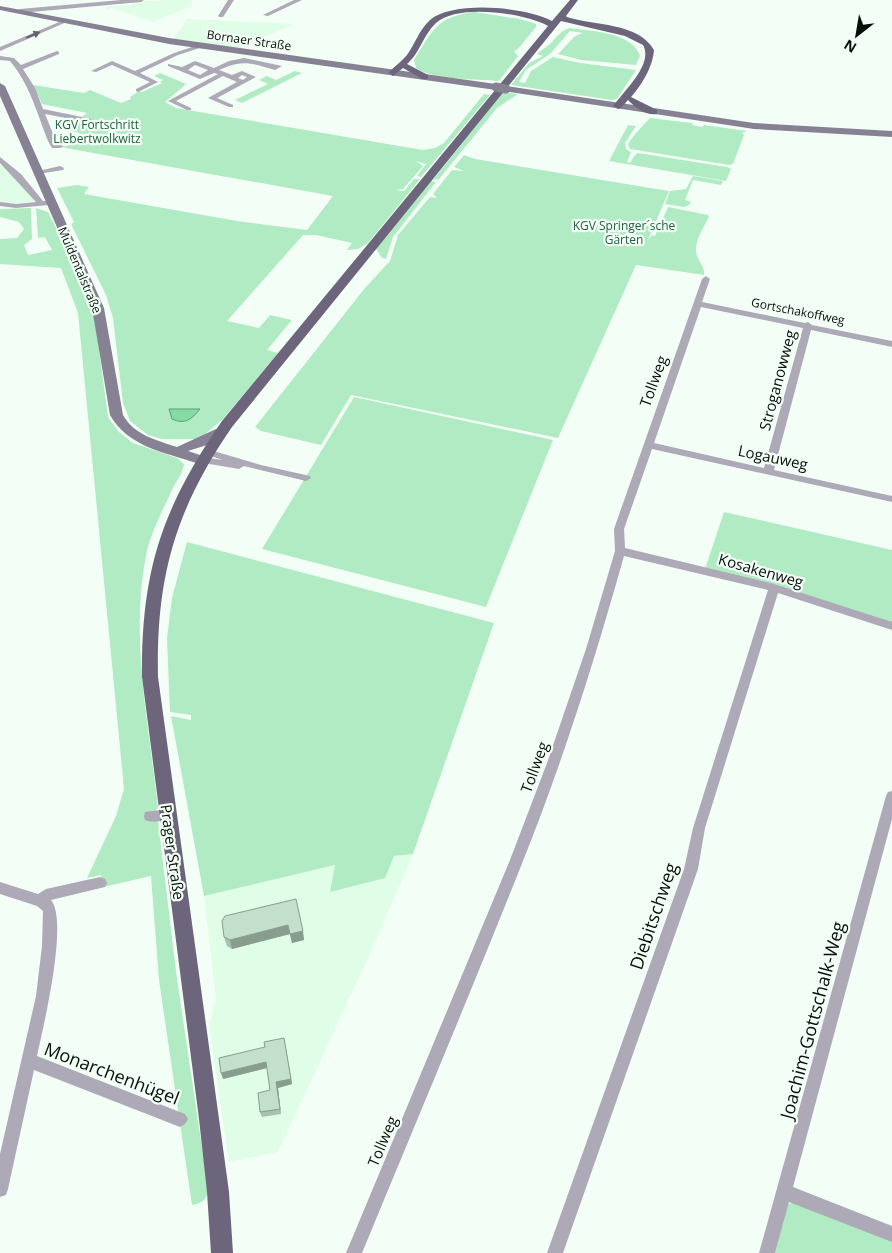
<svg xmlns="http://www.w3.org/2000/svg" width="892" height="1253" font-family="'Open Sans',sans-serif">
<rect width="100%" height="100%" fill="#f3fff6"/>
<path fill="#dffde7" d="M164,0H192L191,6L153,22L112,8L106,10L105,7L132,5L133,2Z
M187,19L294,24L238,49L173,39Z
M0,163L31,194L35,201L15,204L0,202Z
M413,854L374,945L278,1152L229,1162L209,1026L216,998L204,896L336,865L330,892L394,856Z"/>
<path fill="#b1ebc3" d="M474,12L520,19L536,24V27L518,49L514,51L518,56L499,81C477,79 432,80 416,68L414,60C433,30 436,17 474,12Z
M569,28C590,31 633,32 640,56L636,65L581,60L558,54L575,36L583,33L570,31L550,54L526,70L519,82L525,83L531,71L553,57L580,63L636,70L617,99L612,100L511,85L529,63L543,56L537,54C541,50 545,48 550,44C557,37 559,32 569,28Z
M295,71L302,73L242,103L235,100L268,84L259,80L267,76L276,80Z
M160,73L186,84L165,102L176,108L423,150L435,148L444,143L484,94L490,95L421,177L417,176L426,164L416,161L423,166L403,189L396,190L404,191L414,179H420L368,243L358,249L347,250L352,243L316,235H303L227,321L259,328L270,315L292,320L267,350L278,353L223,419L199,439H162L148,435L130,421L123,403L113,318L106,295L71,224L74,222L57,188L77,185L89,187L84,194L237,221L307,230L333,196L60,147L67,146L80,133L65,130L87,113L42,104L33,85L84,93L90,90L121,103L131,99L130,97L139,91L142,92L162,83L160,82L163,80L154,76Z
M503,92L518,94L497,108L439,179L433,180Z
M650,118L692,123V125L702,127L704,125L747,131L742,133L744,135L733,164L729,165L630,149L628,144C635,133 642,127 650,118Z
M628,125L636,126L625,143L626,149L631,152L627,162L630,163L635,155L638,153L727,167L731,169L726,181L609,161Z
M464,155L475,159L669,191L648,240L652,235L655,236L668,207L708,215L709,217C703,229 693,242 697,256C700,263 705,268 704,275L636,265L558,438L351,395L321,445L261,431L255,427L365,288L390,261L398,235L430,197L437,198L433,194L452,170L464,171L454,167Z
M693,176L723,181L721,185L693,180L685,200L691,202L689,205L684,207L665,204L670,191L686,189Z
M431,181L436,182L393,237L386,259L382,258L376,249L378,245Z
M31,208L32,239L24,245L28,255L52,250L45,237L38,238L36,208L48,212C66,247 84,282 95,319L108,417L119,432L133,443L177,458L184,464C183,473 177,480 173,488C164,508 152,530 147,551C129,637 149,723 158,808L154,812L158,821L177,979L208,1188C208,1199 203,1203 192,1205L159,980L151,876L103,887L101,875L87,878L116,816L124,789L78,313L61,268L0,264V239L17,238L24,229L19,222L0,217V209Z
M354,397L553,440L486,607L262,549Z
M724,512L892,550V624L705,569Z
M187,542L494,623L413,854L394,856L385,878L330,892L335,865L204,896L171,716L191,720V715L170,712L167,638L172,598Z
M797,1202L892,1240V1253H775L787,1204Z"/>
<path fill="#84dba3" stroke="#5e9e74" d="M169,409H200C192,419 185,425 172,419Z"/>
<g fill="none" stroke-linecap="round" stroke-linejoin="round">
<path fill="#ada9b6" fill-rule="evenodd" d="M121,0H144L141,2L20,13L17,11L20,9Z
M228,0H234L223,17H219L218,16Z
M294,0H302L268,16L263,15Z
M64,20L69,21L0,51V47Z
M201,44L203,45V47L178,55L140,73L158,82L138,92L136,91V89L150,82L112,65L96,72L91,71L112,61L135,71L174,53Z
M57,51L59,52V54L23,69L35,88L43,109L92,119L87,122L45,114L56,141L57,144L64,146L60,148H52L48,141C37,113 30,85 10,61L0,60V56L14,58L21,65Z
M244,58L282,66L275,70C251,63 243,59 219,70L232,75L242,71L256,77L217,98L233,105V107H229L208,98L237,82L223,76L176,101L191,108V110H187L168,101L218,74L214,73L200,79L168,66V64L182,67L195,61L214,68L229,61ZM195,65L208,70L200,75L188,70ZM242,75L247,77L243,80L238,78Z
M0,157L21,174L43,201H49V205L16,208L0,206V202L16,204L36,202L0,163Z
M60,166L64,168L63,170L38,174L34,172Z
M706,276L710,279L702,302L805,323L808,322L812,325L892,341V347L811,330L774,470L892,496V502L652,449L624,529L625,548L774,584L892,622V630L778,593L705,828L698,869L563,1253H547L684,869L693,828L768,590L624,556C595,659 563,761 523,861C471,992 416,1122 362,1253H346L510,860L547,763L586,649L615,551L614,529L702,279ZM701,307L803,328L764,468L654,443Z
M207,449L261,465L310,476L311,478L306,481L244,466L239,469L198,462L196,460L201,457L223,460L204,454L202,452L204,450Z
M892,791V819L793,1187L892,1226V1242L789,1202L775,1253H759L886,796L888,792Z
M168,809L173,810L174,814L173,818C165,821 153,823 145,820L144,816L145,812Z
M100,877L105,879L107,883L105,887L51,900C69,921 43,1028 37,1056L185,1114L188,1119L185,1124L180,1127L34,1070L8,1189L6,1195L0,1197V1154L36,996L42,946L43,911L37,906L0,894V882L38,894L46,889Z"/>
<path fill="#878194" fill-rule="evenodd" d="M0,6L169,38L496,84L501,87L496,90L169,44L0,10Z
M0,83L5,86L104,308L123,415C134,435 156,440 177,447L216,429H226L227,432L226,435L207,445L188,451L206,457L208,460L206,463H196C164,452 128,447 110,415L92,308L0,96Z
M506,86L754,123L892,131V137L754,129L503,91V87Z"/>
<path fill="#6c657c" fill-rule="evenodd" d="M570,0H578L566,16L567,17C594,26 638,22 654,50C653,66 642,85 631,97L657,110V114C646,116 635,107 628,100L621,108L618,109L613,106C623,92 654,64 643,45L625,36L561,21L232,427C175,510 156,577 158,677L219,1119L229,1192L233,1253H211L207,1192L199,1119L142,677C141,571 162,508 222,421L548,26C524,13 458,3 436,23C423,35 420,53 407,64L428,75V79H422L403,68L393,76L389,73L390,71C395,66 402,61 407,55C415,44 419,30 430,20C454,0 526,7 552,21Z"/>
<path stroke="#878194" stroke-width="9" d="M496,87L506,89"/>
</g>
<path fill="#a7c1af" d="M296,899L304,940L292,943L290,934L232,949L227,946L224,937Z
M284,1038L292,1084L278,1088L281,1114L262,1117L260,1112L270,1090L267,1068L223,1079Z"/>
<path fill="#889d8e" d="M288,925L290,934L232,949L230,940Z
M303,931L304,940L292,943L290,934Z
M284,1038L292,1084L278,1088L281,1114L280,1109L276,1082Z
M266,1062L267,1068L223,1079L221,1073Z"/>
<path fill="#c2e0cb" stroke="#889d8e" d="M296,899L303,931L290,934L288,925L230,940L224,937L222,921L225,916Z
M284,1038L291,1079L276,1082L280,1109L260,1112L258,1093L270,1090L266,1062L221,1073L219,1058L265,1047L264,1042Z"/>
<defs><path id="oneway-solid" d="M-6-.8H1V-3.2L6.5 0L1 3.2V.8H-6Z" transform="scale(1.25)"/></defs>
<use fill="#616368" href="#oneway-solid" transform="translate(33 35) rotate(-23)"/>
<g text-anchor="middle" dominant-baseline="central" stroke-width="4.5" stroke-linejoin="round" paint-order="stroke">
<g font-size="12" fill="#050e08" stroke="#f3fff6">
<text transform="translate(249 40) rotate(8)">Bornaer Straße</text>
<text transform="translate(80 270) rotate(67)">Muldentalstraße</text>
<text transform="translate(798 311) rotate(11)">Gortschakoffweg</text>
</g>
<g font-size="12" fill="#22603c" stroke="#f3fff6">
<text x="97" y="124">KGV Fortschritt<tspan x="97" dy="14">Liebertwolkwitz</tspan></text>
<text x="624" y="225">KGV Springer´sche<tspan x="624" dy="14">Gärten</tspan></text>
</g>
<g font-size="15" fill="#050e08" stroke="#f3fff6">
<text transform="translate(777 380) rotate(-75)">Stroganowweg</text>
<text transform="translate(653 381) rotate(-70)">Tollweg</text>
<text transform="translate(773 457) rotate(12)">Logauweg</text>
<text transform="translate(761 570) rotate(16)">Kosakenweg</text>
<text transform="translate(534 767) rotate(-70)">Tollweg</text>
<text transform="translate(173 852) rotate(82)">Prager Straße</text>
<text transform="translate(382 1141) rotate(-67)">Tollweg</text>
</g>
<g font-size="18" fill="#050e08" stroke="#f3fff6">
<text transform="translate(653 916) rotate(-71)">Diebitschweg</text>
<text transform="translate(812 1020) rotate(-75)">Joachim-Gottschalk-Weg</text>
<text transform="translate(112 1073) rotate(21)">Monarchenhügel</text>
</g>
</g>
<g transform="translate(857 35) rotate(211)" stroke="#f3fff6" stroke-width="4" paint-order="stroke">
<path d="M0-4L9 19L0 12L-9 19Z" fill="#050e08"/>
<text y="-8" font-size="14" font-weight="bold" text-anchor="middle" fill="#050e08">N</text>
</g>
</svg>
